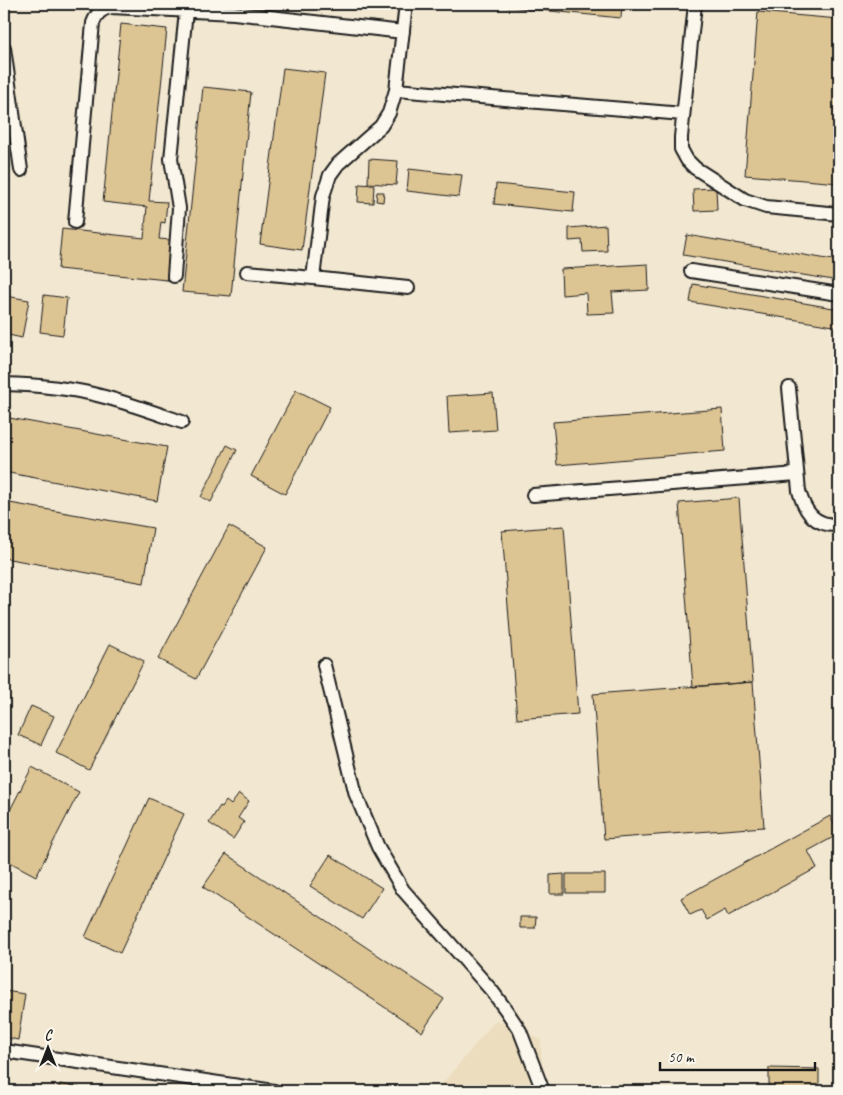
<svg xmlns="http://www.w3.org/2000/svg" width="843" height="1095" font-family="Caveat,sans-serif">
<rect width="100%" height="100%" fill="#f2e8d1"/>
<filter id="ink" filterUnits="userSpaceOnUse"><feTurbulence type="fractalNoise" baseFrequency=".02" numOctaves="2"/><feDisplacementMap in="SourceGraphic" scale="10" xChannelSelector="R" yChannelSelector="G"/><feConvolveMatrix kernelMatrix="1 2 1 2 8 2 1 2 1" color-interpolation-filters="sRGB"/></filter>
<g filter="url(#ink)">
<path fill="#ecddbe" d="M496,1020L541,1040L543,1091H436Z"/>
<path fill="#ddc493" stroke="#1c1c1c" d="M479,4H622L621,18Z
M758,12L839,19V183L745,175Z
M121,24L167,29L149,201L167,202L165,223L161,222L159,239L171,240L167,280L58,269L62,229L144,238L147,207L103,202Z
M283,68L325,73L302,250L260,244Z
M203,87L251,92L231,296L182,292Z
M369,159L398,161L396,185L368,183Z
M409,169L462,175L459,197L407,191Z
M359,184L374,185L373,203L358,202Z
M496,184L575,192L573,212L494,204Z
M716,188L717,210L694,211L693,189Z
M377,192H384L383,202L376,201Z
M606,225L607,251L583,252L582,240L569,241V228Z
M687,235L839,261V281L683,255Z
M648,264L649,290L612,292L614,313L587,314L586,293L562,295L561,269Z
M693,284L839,309V327L690,302Z
M44,295L67,298L63,335L40,332Z
M6,296L29,300L22,338L4,334V312Z
M296,390L330,407L285,494L251,476Z
M493,393L496,430L449,433L447,396Z
M722,409L725,451L557,465L553,422Z
M4,417L167,447L157,501L4,472Z
M227,445L237,450L211,502L201,497Z
M739,498L753,682L693,687L679,503Z
M4,502L153,528L144,583L4,558Z
M229,526L267,547L196,679L158,659Z
M564,526L578,714L517,719L502,531Z
M110,644L144,661L89,770L56,753Z
M753,682L764,827L604,839L593,694Z
M31,706L54,716L41,745L18,735Z
M32,767L79,792L36,876L4,859V822Z
M239,794L249,801L238,818L244,822L233,839L209,823L220,806L222,807L226,801L231,805Z
M149,798L184,814L120,953L85,937Z
M830,816L839,834L808,851L817,868L728,916L725,910L707,920L701,910L690,915L681,898Z
M226,854L444,999L422,1032L203,887Z
M330,855L382,888L362,919L310,886Z
M564,874V894H550V875Z
M566,874H605V893H566Z
M520,917H536L535,928H520Z
M4,991L25,994L18,1040L4,1037Z
M769,1068L819,1069V1091H769Z
M60,1084L80,1088V1091H58Z"/>
<g fill="none" stroke-linecap="round" stroke-linejoin="round">
<defs>
<path id="lane" d="M695,4L681,137V149L687,160L695,168L745,200L766,207L839,214
M4,48L21,170
M396,90L683,114
M75,222L93,23C97,13 101,9 111,7L234,13L403,32
M691,271L839,294
M247,272L313,278L323,196L330,175L338,164L381,126L389,113L396,90L406,4
M174,276L179,208L171,159L186,11
M313,278L408,288
M4,384C33,385 64,387 93,394C123,401 153,412 182,422
M789,388L799,491C805,513 815,526 839,525
M533,495L797,474
M324,665L356,795L378,847L403,890L492,991L506,1010L520,1031L543,1091
M4,1051L274,1091"/>
</defs>
<use href="#lane" stroke="#1c1c1c" stroke-width="16"/>
<use href="#lane" stroke="#fbf7ec" stroke-width="12"/>
</g>
</g>
<rect width="843" height="1095" fill="none" stroke="#fbf7ec" stroke-width="20"/>
<rect x="10" y="10" width="823" height="1075" fill="none" stroke="#1c1c1c" stroke-width="2" filter="url(#ink)"/>
<g transform="translate(48 1048)" stroke="#fbf7ec" stroke-width="4" paint-order="stroke">
<path d="M0-4L9 19L0 12L-9 19Z" fill="#1c1c1c"/>
<text y="-8" font-size="14" font-weight="bold" text-anchor="middle" fill="#1c1c1c">С</text>
</g>
<path d="M660 1062v8h155v-8" fill="none" stroke="#1c1c1c" stroke-width="2.5"/>
<text x="668" y="1062" font-size="15" fill="#1c1c1c" stroke="#fbf7ec" stroke-width="4" paint-order="stroke">50 m</text>
</svg>
